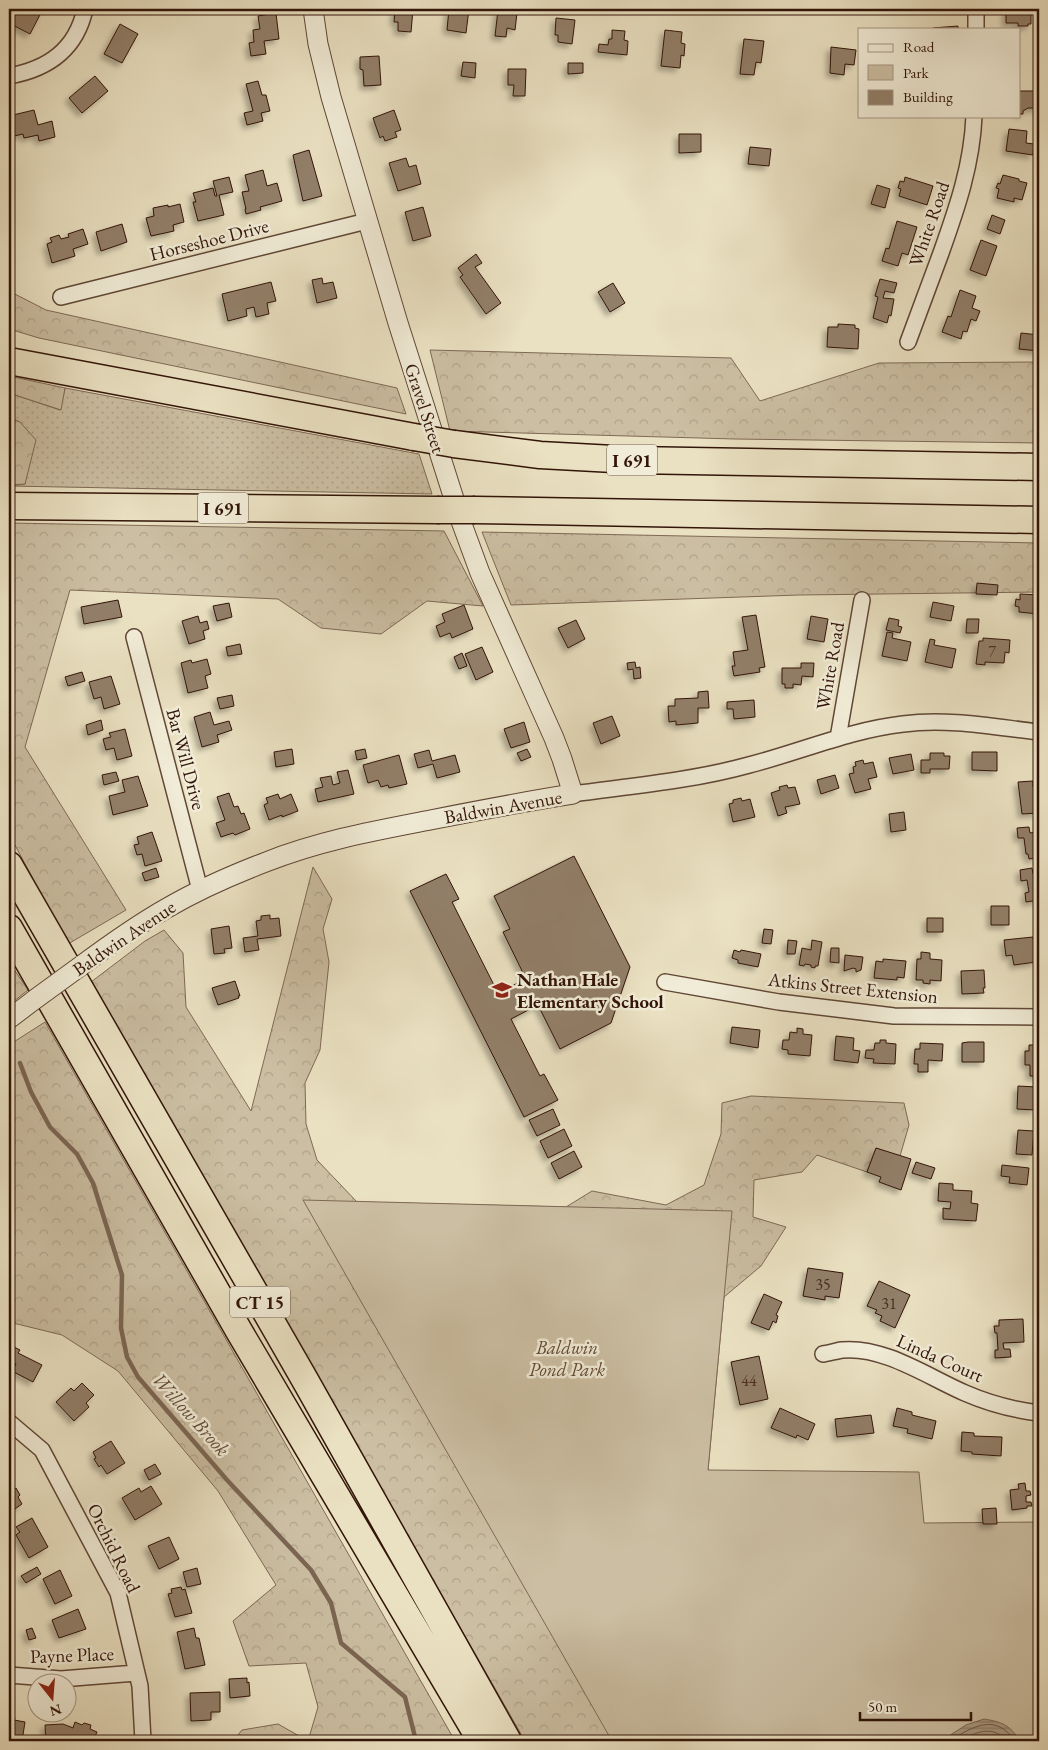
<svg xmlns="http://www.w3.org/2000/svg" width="1048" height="1750" font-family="'EB Garamond',serif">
<defs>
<pattern id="grass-dots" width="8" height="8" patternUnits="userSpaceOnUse" patternTransform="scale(1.25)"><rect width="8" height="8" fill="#cbbea2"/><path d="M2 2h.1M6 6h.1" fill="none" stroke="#afa28a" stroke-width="1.8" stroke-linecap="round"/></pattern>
<pattern id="forest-crowns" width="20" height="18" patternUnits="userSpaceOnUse" patternTransform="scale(1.25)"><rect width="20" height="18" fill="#cbbea2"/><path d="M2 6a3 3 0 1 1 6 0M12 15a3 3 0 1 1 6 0" fill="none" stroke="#afa28a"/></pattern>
<pattern id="water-rules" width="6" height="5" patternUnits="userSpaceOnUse" patternTransform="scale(1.25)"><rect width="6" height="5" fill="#ab9b83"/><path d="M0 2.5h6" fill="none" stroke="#8c7d69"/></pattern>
<filter id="shadow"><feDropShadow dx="-4" dy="4" stdDeviation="2.5" flood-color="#0004"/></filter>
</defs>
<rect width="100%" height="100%" fill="#eae1c2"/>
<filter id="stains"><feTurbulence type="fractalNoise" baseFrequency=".004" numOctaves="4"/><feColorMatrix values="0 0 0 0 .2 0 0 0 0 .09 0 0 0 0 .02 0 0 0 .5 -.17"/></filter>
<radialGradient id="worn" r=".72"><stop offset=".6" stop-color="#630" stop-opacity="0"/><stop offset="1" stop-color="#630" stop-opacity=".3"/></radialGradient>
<path fill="url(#grass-dots)" stroke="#7e6955" d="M65,388L419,454L432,494L9,486L25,484L20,422L9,418V393L60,410Z"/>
<path fill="url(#forest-crowns)" stroke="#7e6955" d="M9,291L46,310L397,388L406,414L39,338L9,329Z
M430,350L731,358L760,401L879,363L1039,362V443L735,439L450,431Z
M9,376L65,388L61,410L9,393Z
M9,418L20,422L36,440L25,484L9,485Z
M9,523L444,531L483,606L427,601L381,634L321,628L278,599L70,590L25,747L126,910L68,944L9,834Z
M482,532L1039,543V592L799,595L511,605Z
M313,867L332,899L323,929L329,962L320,1050L305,1083L306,1124L317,1160L357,1202L566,1207L592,1191L666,1205L704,1185L721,1134L722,1103L751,1096L904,1103L909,1125L900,1156L876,1148L867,1172L817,1155L802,1172L754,1180L753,1217L786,1227L761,1266L724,1297L708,1470L905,1530L1039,1522L627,1741H525L91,982L145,941L164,930L183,953L186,1007L251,1111Z
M9,962L28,990L9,1005Z
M45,1022L455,1741H308L318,1707L306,1663L249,1666L233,1621L276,1585L218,1491L118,1371L62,1335L9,1322V1045Z
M278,1724L308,1741H233L242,1730Z"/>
<path fill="#cbbea2" stroke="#7e6955" d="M303,1200L732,1211L708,1470L919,1472L924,1523L1039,1522V1741H612Z"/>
<path fill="url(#water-rules)" stroke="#7b6552" d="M984,1719C1002,1722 1010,1725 1020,1741H941L966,1725Z"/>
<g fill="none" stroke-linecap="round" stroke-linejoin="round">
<path stroke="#6e5846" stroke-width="1" d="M950,1741C971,1727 997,1712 1014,1741
M961,1741C976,1731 994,1725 1007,1741"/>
<path stroke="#7b6552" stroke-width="4.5" d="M20,1063L31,1092L50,1127L77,1154L93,1183L122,1275L121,1328L127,1357L138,1377L227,1480L311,1570L331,1603L341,1643L405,1697L416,1741"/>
</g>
<path fill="#927f69" stroke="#321408" filter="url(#shadow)" d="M10,9H43L30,34L9,23Z
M395,9H413L411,32L398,31V22H394Z
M449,9H469L466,33L447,30Z
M1006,9H1031V24H1028V26H1018V23H1006Z
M498,10L517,13L515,30L507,28L506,37L495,36Z
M276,13L279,39L264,41L266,54L251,56L249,43L254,42L253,30L260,29L258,16Z
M556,18L575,20L572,44L558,42V35H555Z
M120,24L138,34L122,63L104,54Z
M958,26V29H933V28Z
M612,30L625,31L624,40L628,41L627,55L598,52L599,44L608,45L609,39H612Z
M665,30L682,32L681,43L685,44L684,56L681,55L680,68L661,66Z
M744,39L764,41L761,63L756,62L754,75L740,74Z
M831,47L856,50L854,65L845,64L844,75L830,73Z
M379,56L381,85L364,86L363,70L360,69V57Z
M463,62L476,63L475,78L461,76Z
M568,63H583V73L568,74Z
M508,69H526L525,96H513L514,85H508Z
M95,76L108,91L82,113L69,98Z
M258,81L262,95H266L270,111L261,113L263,121L247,125L244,113L253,111L246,84Z
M1019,91H1039V108H1028L1023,111V114H1019Z
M34,110L38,125L52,121L55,137L39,141L38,135L24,138L23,134L14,136L9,116Z
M394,110L401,130L395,132L397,137L385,141L383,136L380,138L373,118Z
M1009,129L1027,131L1026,143L1034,144L1033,155L1006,151Z
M679,134H701V152L679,153Z
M750,147L771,149L769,166L748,164Z
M309,150L322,196L303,201L293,155Z
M406,158L409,167L416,165L421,184L398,191L389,163Z
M263,170L267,186L277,183L282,201L260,207L261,210L246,214L245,209H246L242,192L249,191L245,175Z
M1003,175L1019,179V181L1027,183L1022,200L1014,198V202L997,198L999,189L996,188L998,183L1000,184Z
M229,177L233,192L219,195L224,215L198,221L193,202H196L193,193L213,188L215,196H217L213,181Z
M905,177L933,186L927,205L899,196L901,189L898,188L900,181L904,182Z
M877,185L890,189L885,208L871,204Z
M180,204L184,222L173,225L174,231L151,236L146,218L154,216L153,208L168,205V207Z
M423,207L431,236L413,241L405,212Z
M992,215L1005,220L1000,234L987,229Z
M897,221L917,227L908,255L902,253L898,266L882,261L886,248L889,249Z
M122,224L127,242L101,251L96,232Z
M83,229L88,244L73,249L75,256L52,263L47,244L52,242L50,238L59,235L61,239L69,237L68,234Z
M981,240L997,246L986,276L970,270Z
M476,254L482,263L475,267L501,303L486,314L460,277L463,275L458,268Z
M322,278L323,284L333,282L337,298L317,303L312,280Z
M880,279L897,283L894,293L885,291L883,298L894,299L891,316L889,315L887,323L873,318L878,297L875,296Z
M271,282L276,301L267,303L269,314L256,317L254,307L246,309L247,316L228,321L222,294Z
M613,283L625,303L610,312L598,292Z
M960,290L976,296L972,308L980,311L976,321L971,319L967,332L963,331L961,339L942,332L948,316L951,317Z
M838,324L855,325V328L859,329L858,349L827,347L828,327H838Z
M1021,333L1039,335V351L1019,349Z
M977,583L998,585L997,595L976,594Z
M1020,594L1039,595V614L1019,612V607L1015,606L1016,599L1020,600Z
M118,600L122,617L84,624L81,607Z
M933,602L954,606L951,621L930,617Z
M229,603L232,617L217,621L213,606Z
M464,605L473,629L452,638L450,633L440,637L436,626L445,622L442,614Z
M756,615L765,667L759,668L760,672L734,676L732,666H735L733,652L748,650L742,617Z
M198,616L200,623L207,621L209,629L203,631L205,639L189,644L182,621Z
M811,616L828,619L824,642L807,639Z
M889,618L899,620L898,626L902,627L900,633L886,630Z
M967,619H979L978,633H966Z
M576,620L585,639L568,648L558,628Z
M887,632L893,633L892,638L911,642L907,661L882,656Z
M983,638L1010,640L1009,653L1005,652L1004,663L985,662V665L976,664L979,641H983Z
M930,639L935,640L934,645L956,649L952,668L925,662Z
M240,644L242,654L228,656L226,647Z
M482,647L493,672L476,680L465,654Z
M462,653L467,666L459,669L454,657Z
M207,659L211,674L205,676L208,688L188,693L181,663L191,660L192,663Z
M635,662L636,668L640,667L641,678L634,679L633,669L628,670L627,663Z
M801,663H814L813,677L802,676L801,685L793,684V688H785V684H782V668H801Z
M82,672L85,681L68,686L65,677Z
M111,676L120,704L104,709L101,697L94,699L89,682Z
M708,691L709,708H698V723L676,725V721L669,722L668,706H675V699L698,698V692Z
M232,695L234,706L220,709L217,698Z
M754,700L755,717L734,719L733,709H727V702Z
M210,712L214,725L229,721L232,730L217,735L219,742L202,747L194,717Z
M612,716L620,736L601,744L593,723Z
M101,720L103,730L88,735L86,725Z
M524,722L530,742L511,748L504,729Z
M125,729L132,756L117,760L114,748L106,750L103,739L111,737L109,733Z
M292,749L294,764L276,767L274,752Z
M365,749L367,758L357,760L355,751Z
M527,749L531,757L521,761L517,753Z
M429,750L432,761L455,755L460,772L437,778L433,764L418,768L414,754Z
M972,752H997V771L972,770Z
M930,753H944V756H950L949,769H930V773H921V760H930Z
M911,754L914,770L893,774L889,758Z
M399,755L407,784L389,788L388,785L381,787L378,780L368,783L363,765Z
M863,760L864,764L873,762L877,777L868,779L871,789L855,793L849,774L854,773L853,767L856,766L855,762Z
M348,770L354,794L318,802L315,789L323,787L320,778L331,776L333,785L340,783L337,772Z
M116,772L119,781L104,785L102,775Z
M835,775L839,788L821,794L817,780Z
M138,776L148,806L113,815L109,796L125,792L122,780Z
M1033,781V787L1035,788L1037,794L1038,813L1022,814L1018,782Z
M787,785L788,788L795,787L800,804L785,807L787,813L778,816L771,793L780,790L779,787Z
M229,793L234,807L238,806L241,814L244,813L250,829L235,835L233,833L221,837L216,823L225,820L217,797Z
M278,794L280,799L291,794L298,811L282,817V815L269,820L264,805L268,803L266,798Z
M741,798L742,801L750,799L755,817L733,822L729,804L733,803V800Z
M904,812L906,830L891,832L889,814Z
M1029,827L1030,833L1036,832L1037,842H1039V853H1035L1036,858L1029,859L1028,854H1026L1024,838H1018L1017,828Z
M152,832L162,861L145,866L142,854L137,855L134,845L139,844L137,837Z
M574,856L630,967L611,1023L560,1049L538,1005L511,1019L540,1076L544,1074L558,1100L524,1117L410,891L446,874L459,899L452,902L498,993L526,979L503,932L510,929L494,896Z
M156,868L159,877L145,881L142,873Z
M1032,868L1033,874H1039V900L1026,902L1025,893L1029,892L1027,880L1021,881L1020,870Z
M991,906H1009V925H991Z
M270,915V919L279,918L281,936L257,939L259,950L245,952L243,938L258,936L256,921L261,920V916Z
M927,918H943V932H927Z
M229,926L232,948L224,949L225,953L214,954L211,929Z
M764,929L773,930L771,944L762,943Z
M1033,937L1034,945H1039V955H1035L1036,962L1014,965L1012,955L1006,956L1004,940Z
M788,940L797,941L795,954H787Z
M812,940L822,942L818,966H815V968L811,967V965L805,964L804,966L799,965L802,948L811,950Z
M831,948H839V963L830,962Z
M734,950L740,952L741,950L761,954L758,967L738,963V960L732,958Z
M921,952L930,953V959L942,960L941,981L930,980V984L923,983V980H916L917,959H921Z
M845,955L863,957L861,970L856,972V969L853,968L844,971Z
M883,959L906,961L904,978L897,977V980L874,978L876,961L883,962Z
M984,970L985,988H983L984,993L962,994L961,971Z
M235,981L240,996H238L239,998L218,1005L212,988Z
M732,1027L760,1030L758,1048L730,1043Z
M797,1028L803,1029V1034L812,1035L810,1056L788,1054V1050L782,1049L783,1040H789L790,1032L797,1033Z
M836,1036L854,1038L853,1050L860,1051L858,1063L834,1060Z
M880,1040H886V1043L896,1044L895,1064L873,1063L874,1059L865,1058L866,1050H874L875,1043H880Z
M968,1042H984V1062H962V1043Z
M920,1043L943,1044L942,1061L928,1060V1072H918V1064H914L915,1049H920Z
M1029,1045H1039V1076H1030V1065H1025V1051H1029Z
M1018,1086L1037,1087L1035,1110L1017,1109Z
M553,1109L560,1125L537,1136L529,1120Z
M564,1129L572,1146L548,1158L540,1141Z
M1018,1130L1034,1131L1032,1155L1016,1154Z
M876,1148L911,1159L901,1190L879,1182L881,1177L867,1172Z
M574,1151L582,1167L559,1179L551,1163Z
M916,1162L935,1168L931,1179L912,1173Z
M1002,1165L1029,1168L1027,1185L1009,1183L1010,1177L1001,1176Z
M939,1183L953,1184V1190L972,1191L971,1203L978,1204L976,1221L943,1219V1208L950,1209L951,1202L938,1201Z
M808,1268L843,1273L839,1298L825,1296V1300L803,1296Z
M879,1281L910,1295L895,1328L880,1321L882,1316L875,1313L877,1310L867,1306Z
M764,1294L782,1302L776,1315L778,1316L776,1323L773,1321L769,1330L751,1323Z
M1023,1319L1024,1342L1003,1343L1004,1349H1010L1011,1357L995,1358V1350H998L997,1333H995L994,1326H999V1320Z
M10,1345L20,1350L18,1353L42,1365L33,1382L12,1371L16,1364L9,1360V1348Z
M759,1356L768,1399L740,1405L731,1362Z
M82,1383L94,1395L86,1403L89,1407L74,1421L56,1402L71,1388L74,1391Z
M780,1408L815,1424L808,1440L797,1435L796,1438L771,1428Z
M897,1408L912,1412V1415L936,1421L932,1439L907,1433L908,1429L893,1426Z
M871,1415L874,1433L837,1437L835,1419Z
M962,1432L974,1433V1436L1002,1437L1001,1456L972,1454V1452L961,1451Z
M111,1441L125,1463L107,1474L101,1465L99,1467L94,1459L96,1458L93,1452Z
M155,1464L161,1474L149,1480L144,1470Z
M1025,1483L1026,1491H1030L1031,1495L1026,1496V1502H1031L1032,1506H1027V1508L1012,1510L1010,1490L1019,1489L1018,1484Z
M9,1484L13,1490L16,1488L20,1495L18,1497L22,1504L9,1513Z
M151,1486L162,1504L135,1520L122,1498L139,1488L141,1492Z
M996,1508L997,1524H983L982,1509Z
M32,1518L48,1547L29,1558L16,1535L20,1532L16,1527Z
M169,1537L179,1559L159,1569L148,1546Z
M37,1567L41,1574L26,1583L21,1576Z
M197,1568L201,1584L187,1587L183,1572Z
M60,1570L72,1596L55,1604L43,1579Z
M181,1587L182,1590L185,1589L192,1613L175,1617L168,1594L172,1593L171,1589Z
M78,1609L86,1629L59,1638L52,1620Z
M32,1628L36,1638L29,1640L26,1630Z
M194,1628L196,1638H199L205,1665L185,1669L177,1632Z
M247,1678V1683L249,1682L250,1696L230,1698L229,1679Z
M220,1692V1712H211V1720L191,1721L190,1693Z
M9,1717L15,1718L14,1720L25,1722L22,1741L9,1740Z
M75,1722L82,1725L84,1723L91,1725L90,1729L97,1732L93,1741H71L65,1738L64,1740L46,1741L45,1725L63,1724L73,1728Z"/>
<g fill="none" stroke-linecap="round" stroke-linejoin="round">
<defs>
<path id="minor" d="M976,29V9
M9,76C48,69 76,50 85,9
M61,297L367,221
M908,342C919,312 930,282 941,253C957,208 972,165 974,116
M134,637L200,890
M838,738L862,600
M573,794C631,786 691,781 749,765C800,752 850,730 903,724C948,718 994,727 1039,732
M665,982L779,1002L894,1016L1039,1017
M823,1354C829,1353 836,1351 842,1350C884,1346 928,1377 965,1393C988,1403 1014,1410 1039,1413
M9,1422L42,1450L118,1593L140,1686L143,1741
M9,1675L61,1679L136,1673"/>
<path id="tertiary" d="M82,965C109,945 137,925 167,908C198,890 232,875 266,862C316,842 368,832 420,822C471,812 521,802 573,794L562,759L554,738L480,573L462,524L398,323L331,97L318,44L313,9
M9,1019L34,1000"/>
<path id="motorway" d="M9,361L414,437
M454,444L540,455L632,460L1039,467
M9,506L437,510
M475,510L1039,520
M9,865L305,1380L508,1741
M9,928L239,1331L481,1741"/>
</defs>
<use href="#minor" stroke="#604736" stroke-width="18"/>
<use href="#tertiary" stroke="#604736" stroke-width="21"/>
<use href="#motorway" stroke="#321408" stroke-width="29"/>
<use href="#minor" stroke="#f1ecd7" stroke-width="15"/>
<use href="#tertiary" stroke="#f1ecd7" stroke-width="19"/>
<use href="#motorway" stroke="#eae1c2" stroke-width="26"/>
<defs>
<path id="tertiary-bridge" d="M34,1000L82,965"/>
<path id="motorway-bridge" d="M414,437L454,444
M437,510H475"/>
</defs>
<use href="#tertiary-bridge" stroke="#604736" stroke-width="21" stroke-linecap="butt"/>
<use href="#motorway-bridge" stroke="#321408" stroke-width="29" stroke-linecap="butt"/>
<use href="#tertiary-bridge" stroke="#f1ecd7" stroke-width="19"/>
<use href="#motorway-bridge" stroke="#eae1c2" stroke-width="26"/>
</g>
<defs>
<symbol id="school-bare" viewBox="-9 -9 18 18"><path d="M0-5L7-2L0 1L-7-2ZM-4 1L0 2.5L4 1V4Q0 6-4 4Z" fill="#8f2418" stroke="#f1ecd7" stroke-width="2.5" paint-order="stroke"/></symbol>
</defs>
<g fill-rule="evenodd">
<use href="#school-bare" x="488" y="976" width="28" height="28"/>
</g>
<g text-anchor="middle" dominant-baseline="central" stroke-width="5" stroke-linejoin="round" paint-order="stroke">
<g font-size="16" fill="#4a2f20">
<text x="992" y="651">7</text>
<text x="823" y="1284">35</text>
<text x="889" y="1303">31</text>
<text x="749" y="1380">44</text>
</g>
<g fill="#f1ecd7" stroke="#6b5546" stroke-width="1">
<rect x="607" y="444.5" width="50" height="31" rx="4"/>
<rect x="198" y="492.5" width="50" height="31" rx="4"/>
<rect x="230" y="1286.5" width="60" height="31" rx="4"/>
</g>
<g font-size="18" font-weight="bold" fill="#321408">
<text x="632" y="460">I 691</text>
<text x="223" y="508">I 691</text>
<text x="260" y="1302">CT 15</text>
</g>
<g font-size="19" fill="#321408" stroke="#f1ecd7">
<text transform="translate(929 224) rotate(-71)">White Road</text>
<text transform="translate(209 240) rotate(-14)">Horseshoe Drive</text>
<text transform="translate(425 408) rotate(72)">Gravel Street</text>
<text transform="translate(830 666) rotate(-80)">White Road</text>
<text transform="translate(186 759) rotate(75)">Bar Will Drive</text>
<text transform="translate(503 807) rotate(-10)">Baldwin Avenue</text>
<text transform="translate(124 938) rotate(-34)">Baldwin Avenue</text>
<text transform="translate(853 988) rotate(6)">Atkins Street Extension</text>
<text transform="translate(940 1358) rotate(24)">Linda Court</text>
<text transform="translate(114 1548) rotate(64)">Orchid Road</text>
<text transform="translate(72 1655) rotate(-2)">Payne Place</text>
</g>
<g font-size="19" font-weight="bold" fill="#321408" stroke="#f1ecd7" text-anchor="start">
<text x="517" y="979">Nathan Hale<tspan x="517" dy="22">Elementary School</tspan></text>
</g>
<g font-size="19" font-style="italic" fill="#604736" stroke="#f1ecd7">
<text x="567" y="1347">Baldwin<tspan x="567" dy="22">Pond Park</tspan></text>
</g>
<g font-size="20" font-style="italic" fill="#624a39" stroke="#f1ecd7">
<text transform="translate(191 1414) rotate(48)">Willow Brook</text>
</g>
</g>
<rect width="1048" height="1750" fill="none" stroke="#eae1c2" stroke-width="30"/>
<rect x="10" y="10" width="1028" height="1730" fill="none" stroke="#321408" stroke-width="2.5"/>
<rect x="15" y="15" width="1018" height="1720" fill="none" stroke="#321408"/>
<rect x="858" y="28" width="162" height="90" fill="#f1ecd7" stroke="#a59684"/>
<rect x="868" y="44" width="25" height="8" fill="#f1ecd7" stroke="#a59684"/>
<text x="903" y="52" font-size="15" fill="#321408">Road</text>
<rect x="868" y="65" width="25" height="15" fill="#cbbea2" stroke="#a59684"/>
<text x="903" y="78" font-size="15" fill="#321408">Park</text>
<rect x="868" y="90" width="25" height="15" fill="#927f69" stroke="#a59684"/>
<text x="903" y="102" font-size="15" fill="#321408">Building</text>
<g transform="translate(52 1698) rotate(163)"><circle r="24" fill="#f1ecd7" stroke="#a59684"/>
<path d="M0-4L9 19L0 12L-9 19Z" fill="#8f2418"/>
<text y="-8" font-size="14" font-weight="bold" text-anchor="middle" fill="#321408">N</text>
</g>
<path d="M860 1712v8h111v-8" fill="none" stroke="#321408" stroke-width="2.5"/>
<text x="868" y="1712" font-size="15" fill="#321408" stroke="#f1ecd7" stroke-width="4" paint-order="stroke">50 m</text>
<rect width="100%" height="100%" filter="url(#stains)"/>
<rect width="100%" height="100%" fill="url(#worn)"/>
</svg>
